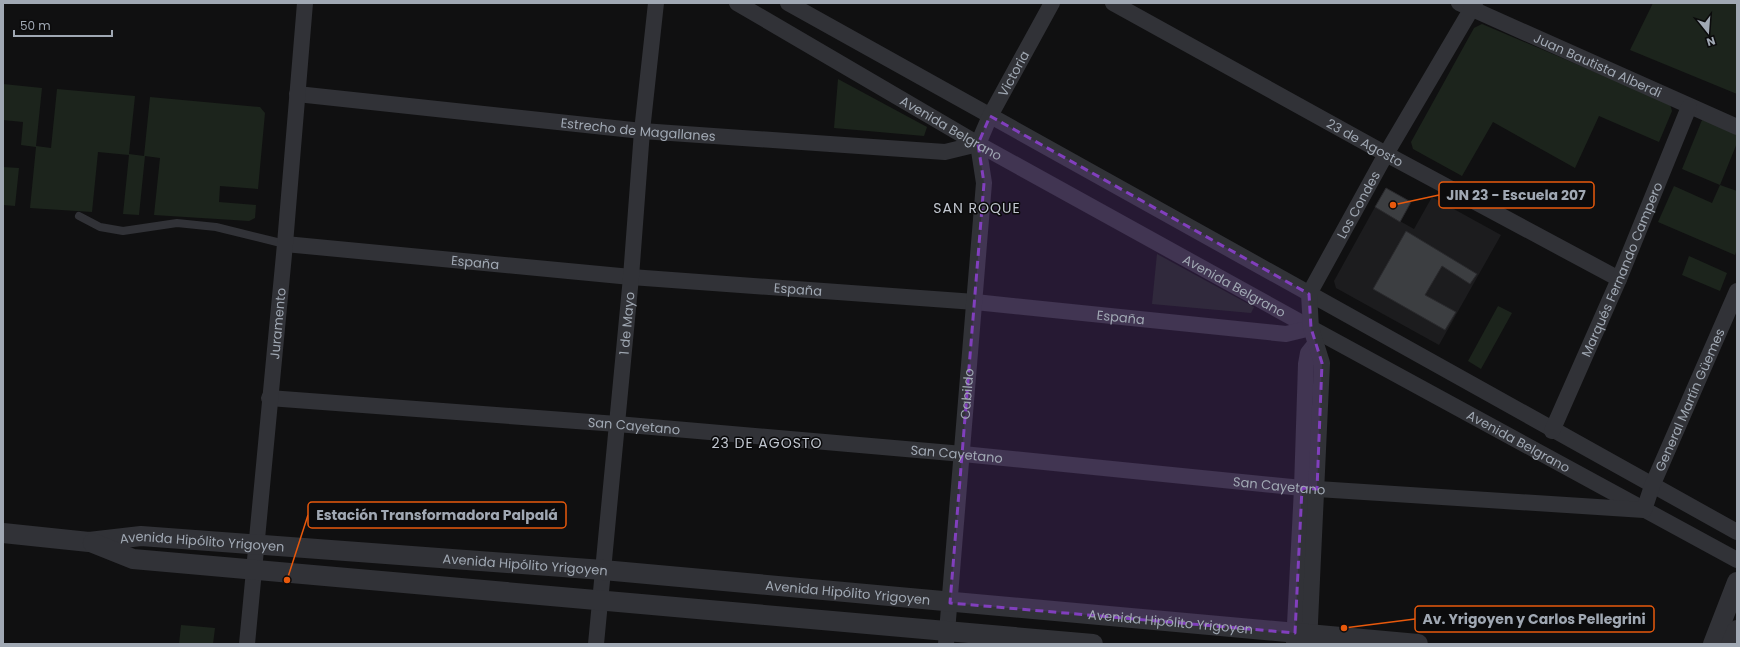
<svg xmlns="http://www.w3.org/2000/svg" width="1740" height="647" font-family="Poppins,sans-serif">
<rect width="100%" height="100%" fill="#101011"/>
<path fill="#1c1c1e" d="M1432,197L1501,235L1439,345L1336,288L1334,281L1375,207L1414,229Z"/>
<path fill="#1c241c" d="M1653,3H1737V94L1630,50Z
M1482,24L1670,104L1672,111L1659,142L1599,116L1575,168L1493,122L1462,176L1413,149L1411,142L1474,28Z
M838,79L927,127L924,136L834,128Z
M3,84L42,88L36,146L51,148L57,89L135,96L129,154L144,156L150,97L260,107L265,113L258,189L220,186L219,202L256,205L255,218L249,221L154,215L160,158L145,156L139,215L123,214L129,155L98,152L92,212L30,208L36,147L21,145L23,122L3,120Z
M1702,120L1737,131V143L1720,185L1737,191V249L1735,255L1658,222L1674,186L1712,203L1720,185L1682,169Z
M3,167L19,168L15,206L3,205Z
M1157,254L1254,307L1251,313L1152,304Z
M1689,256L1727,273L1720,291L1682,275Z
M1498,306L1512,313L1481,369L1468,361Z
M181,625L215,628L213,644H179Z"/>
<path fill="#3c3e41" stroke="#2a2a2d" d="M1386,188L1411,202L1400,222L1375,207Z
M1406,231L1477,274L1470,284L1442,266L1425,295L1456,312L1445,330L1373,289Z"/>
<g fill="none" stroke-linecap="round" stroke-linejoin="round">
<path stroke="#313237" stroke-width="8" d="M79,216L100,227L123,231L177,223L216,227L285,244"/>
<g stroke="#313237" stroke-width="16">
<path id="s1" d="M737,3L978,144L1311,328L1737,560"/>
<path d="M788,3L1737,532"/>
<path id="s2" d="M1113,3L1386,154L1619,279"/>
<path id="s3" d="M1459,3L1737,127"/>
<path id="s4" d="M297,94L642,131L945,152L978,144"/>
<path id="s5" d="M978,144L990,116L1052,3"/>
<path id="s6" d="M285,244L631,277L975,302L1286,334L1311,328"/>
<path id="s7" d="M269,398L617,424L963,454L1302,488L1644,510L1652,486L1737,291"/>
<path id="s8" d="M1552,431L1619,279L1689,107"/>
<path id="s9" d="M247,644L285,244L305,3"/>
<path id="s10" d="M596,644L631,277L642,131L656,3"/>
<path id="s11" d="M946,644L984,183L978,144"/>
<path d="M1294,644L1302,488L1306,364L1308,353L1316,343"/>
<path id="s12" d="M1309,644L1322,363L1311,328L1309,294L1386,154L1475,3"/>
</g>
<g stroke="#313237" stroke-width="20">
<path id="s13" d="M3,533L89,542L141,536L603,570L1418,644"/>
<path d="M93,543L133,559L1093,644"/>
<path d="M1713,644L1737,582"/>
<path d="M1731,644L1737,630"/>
</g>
</g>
<path fill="#813fbd" fill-opacity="0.2" stroke="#813fbd" stroke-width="3" stroke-dasharray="8 5" stroke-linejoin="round" d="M990,116L1309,294L1311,328L1322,363L1317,489L1302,488L1295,633L950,603L984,183L978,144Z"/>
<g text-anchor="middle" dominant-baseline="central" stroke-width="3" stroke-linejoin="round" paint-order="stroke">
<g font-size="13" fill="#a0a8b3" stroke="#0b0b0c">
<text stroke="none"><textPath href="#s3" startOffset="152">Juan Bautista Alberdi</textPath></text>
<text stroke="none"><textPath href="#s5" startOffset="79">Victoria</textPath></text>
<text stroke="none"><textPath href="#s1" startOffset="248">Avenida Belgrano</textPath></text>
<text stroke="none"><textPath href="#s4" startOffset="343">Estrecho de Magallanes</textPath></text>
<text stroke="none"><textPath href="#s2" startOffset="288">23 de Agosto</textPath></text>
<text stroke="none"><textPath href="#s12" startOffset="454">Los Condes</textPath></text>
<text stroke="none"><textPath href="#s6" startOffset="191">España</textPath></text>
<text stroke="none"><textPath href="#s8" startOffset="176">Marqués Fernando Campero</textPath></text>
<text stroke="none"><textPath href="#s1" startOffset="572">Avenida Belgrano</textPath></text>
<text stroke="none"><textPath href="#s6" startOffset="515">España</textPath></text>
<text stroke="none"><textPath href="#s6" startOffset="839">España</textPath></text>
<text stroke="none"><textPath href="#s9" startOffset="322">Juramento</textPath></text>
<text stroke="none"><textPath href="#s10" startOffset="322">1 de Mayo</textPath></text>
<text stroke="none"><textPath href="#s11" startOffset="251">Cabildo</textPath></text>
<text stroke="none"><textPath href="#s7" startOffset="1499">General Martín Güemes</textPath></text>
<text stroke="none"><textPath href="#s7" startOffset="366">San Cayetano</textPath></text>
<text stroke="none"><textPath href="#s1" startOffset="896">Avenida Belgrano</textPath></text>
<text stroke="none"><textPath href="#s7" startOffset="690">San Cayetano</textPath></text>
<text stroke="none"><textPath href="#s7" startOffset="1014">San Cayetano</textPath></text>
<text stroke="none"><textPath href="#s13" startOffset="200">Avenida Hipólito Yrigoyen</textPath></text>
<text stroke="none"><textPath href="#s13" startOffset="524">Avenida Hipólito Yrigoyen</textPath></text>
<text stroke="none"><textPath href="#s13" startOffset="848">Avenida Hipólito Yrigoyen</textPath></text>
<text stroke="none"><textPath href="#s13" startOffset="1172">Avenida Hipólito Yrigoyen</textPath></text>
</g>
<g font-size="14" letter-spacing="1" fill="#c1c6cf" stroke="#0b0b0c">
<text x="977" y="208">SAN ROQUE</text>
<text x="767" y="443">23 DE AGOSTO</text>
</g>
</g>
<path fill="none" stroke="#e8590c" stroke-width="1.5" d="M1393 205L1439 195M287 580L308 515M1344 628L1415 619"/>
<g fill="#e8590c" stroke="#0b0b0c" stroke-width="1.5">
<circle cx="1393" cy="205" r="4"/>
<circle cx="287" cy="580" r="4"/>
<circle cx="1344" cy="628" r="4"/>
</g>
<g fill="#0b0b0c" stroke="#e8590c" stroke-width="1.5">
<rect x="1439" y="182" width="155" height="26" rx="4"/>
<rect x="308" y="502" width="258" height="26" rx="4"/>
<rect x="1415" y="606" width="239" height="26" rx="4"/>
</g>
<g font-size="14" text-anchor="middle" font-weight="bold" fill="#a0a8b3">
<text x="1516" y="200">JIN 23 - Escuela 207</text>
<text x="437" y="520">Estación Transformadora Palpalá</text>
<text x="1534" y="624">Av. Yrigoyen y Carlos Pellegrini</text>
</g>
<rect width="1740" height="647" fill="none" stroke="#a0a8b3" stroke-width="8"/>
<g transform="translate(1708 32) rotate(163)" stroke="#0b0b0c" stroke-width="3" paint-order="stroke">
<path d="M0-3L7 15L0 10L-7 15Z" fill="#a0a8b3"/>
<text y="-6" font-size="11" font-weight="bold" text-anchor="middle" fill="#a0a8b3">N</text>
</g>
<path d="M14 30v6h98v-6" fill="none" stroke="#a0a8b3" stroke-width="2"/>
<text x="20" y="30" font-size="12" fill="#a0a8b3" stroke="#0b0b0c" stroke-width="3" paint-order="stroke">50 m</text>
</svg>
